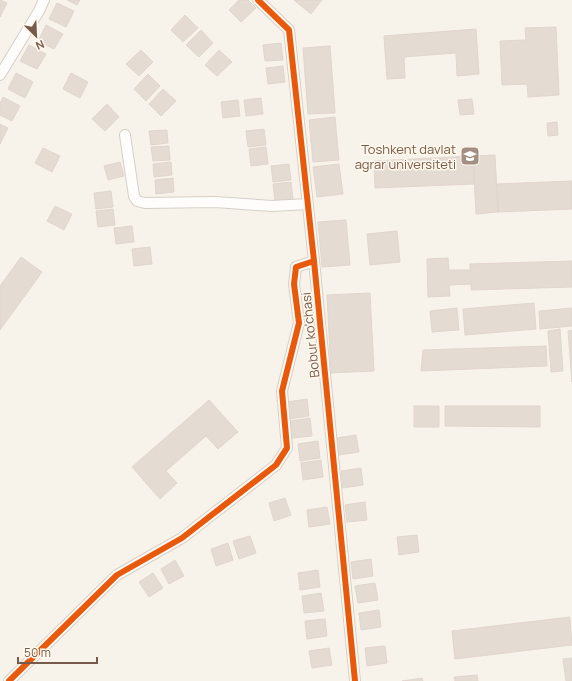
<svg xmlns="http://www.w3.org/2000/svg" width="572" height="681" font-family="Manrope,sans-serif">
<rect width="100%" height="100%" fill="#f7f3eb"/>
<path fill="#e4dbd2" stroke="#e1d6cd" d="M0,0L7,3L0,17Z
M67,0H80L77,5Z
M239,0H248L256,8L241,22L229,10Z
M294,0H322L311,14Z
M57,3L74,11L66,27L49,19Z
M185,15L198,28L183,42L171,30Z
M46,25L63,34L54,49L38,41Z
M556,27L559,95L528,97L527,84L502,85L500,41L526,40L525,28Z
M476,29L479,74L457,76L456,53L404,57L405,78L387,79L384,36Z
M201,30L213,43L199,57L186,45Z
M281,43L283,60L265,61L263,45Z
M29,45L46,54L37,69L20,61Z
M330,46L335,113L308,114L303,48Z
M141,50L153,62L139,76L126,64Z
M219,50L232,62L217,76L205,65Z
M283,66L285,82L268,84L266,68Z
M16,73L33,82L25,98L8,89Z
M71,73L88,82L80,98L63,89Z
M148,74L160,86L146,101L134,89Z
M163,89L176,101L161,116L149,104Z
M3,97L20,106L12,121L0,115V104Z
M261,98L263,114L246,116L244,100Z
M472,99L474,114L460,115L458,100Z
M238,100L240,116L223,118L221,102Z
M107,104L119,117L105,131L92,119Z
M335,117L339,160L313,162L309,120Z
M557,122L558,135L548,136L547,123Z
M0,124L8,128L0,144Z
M264,129L266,145L248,147L246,131Z
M167,130L168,143L151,145L149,131Z
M169,146L170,160L153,161L151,147Z
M266,147L268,164L251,166L249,149Z
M43,148L60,156L52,172L35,163Z
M495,155L498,212L476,214L473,156Z
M473,156L474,184L375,188L374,161Z
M120,162L124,176L108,180L104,166Z
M171,162L172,175L154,177L153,164Z
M289,164L291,180L273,182L271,166Z
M339,164L343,194L317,197L313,167Z
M173,178L174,192L156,194L155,180Z
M572,181V209L498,212L497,184Z
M291,182L293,199L275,201L273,184Z
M111,191L113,207L96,209L94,193Z
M55,206L72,214L64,230L47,221Z
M113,209L115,225L98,227L96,211Z
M346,220L350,265L322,267L318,222Z
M132,226L134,242L116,244L114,228Z
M397,231L400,262L370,265L367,234Z
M150,247L152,264L134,266L132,249Z
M21,257L42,272L0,330V286Z
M448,258L449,270H470V264L572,261V287L471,290V284L449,285L450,296L428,297L427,259Z
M370,293L374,371L331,373L327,295Z
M534,303L536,329L465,335L463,309Z
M457,308L459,330L432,332L430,311Z
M572,308V326L540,329L539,311Z
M560,329L563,371L551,372L548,331Z
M572,330V382L568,331Z
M546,346L547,366L421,371L423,350Z
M307,399L309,416L289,419L287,402Z
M209,400L238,432L218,449L206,436L166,471L177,483L160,499L132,467Z
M414,406H439V427H414Z
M445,406H540V427L445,426Z
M310,418L312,436L292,438L290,421Z
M356,435L359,452L339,455L336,438Z
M318,441L320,458L300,461L298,444Z
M321,460L323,477L303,480L301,463Z
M361,468L363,485L343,488L341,471Z
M285,498L291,515L274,521L269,503Z
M365,502L367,520L347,522L345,505Z
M327,507L330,524L309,527L307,510Z
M417,535L419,552L399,555L397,537Z
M250,536L256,553L239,559L233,541Z
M228,543L233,560L216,566L211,549Z
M371,559L373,576L353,579L351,562Z
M175,560L184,576L169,584L161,569Z
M318,570L320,587L300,590L298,573Z
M153,573L163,588L149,597L139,582Z
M375,583L378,600L358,603L355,586Z
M321,593L324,611L304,613L302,596Z
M379,610L381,627L361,630L359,613Z
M570,617L572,645L455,659L452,631Z
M325,619L327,636L307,639L305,621Z
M385,646L387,663L367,666L365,648Z
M329,648L332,665L312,668L309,651Z
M572,658V681H566L563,659Z
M477,675L478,681H455L454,677Z
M422,678L423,681H402Z"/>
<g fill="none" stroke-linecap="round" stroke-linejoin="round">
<defs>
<path id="minor" d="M258,0L289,30L314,261L355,681
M0,75L39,11L44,0
M125,135L134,196L137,201L145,203L215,202L272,206L308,204
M9,681L117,575L182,538L276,465L287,448L282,391L299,323L294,284L296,267L314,261"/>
</defs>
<use href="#minor" stroke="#d6cfc8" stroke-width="12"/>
<use href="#minor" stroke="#fefdfc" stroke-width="10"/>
<defs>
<path id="cycleway" d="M258,0L289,30L314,261L355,681
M9,681L117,575L182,538L276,465L287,448L282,391L299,323L294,284L296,267L314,261"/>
</defs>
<use href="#cycleway" stroke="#fff8ed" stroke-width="8"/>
<use href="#cycleway" stroke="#e8590c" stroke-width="6"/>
</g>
<defs>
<symbol id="university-square" viewBox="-11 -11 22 22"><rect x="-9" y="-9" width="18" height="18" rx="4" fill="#a49082" stroke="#fff8ed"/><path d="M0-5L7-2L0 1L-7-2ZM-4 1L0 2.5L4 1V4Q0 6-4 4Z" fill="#fff"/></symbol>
</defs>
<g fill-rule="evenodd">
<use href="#university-square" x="459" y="145" width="22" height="22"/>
</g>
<g text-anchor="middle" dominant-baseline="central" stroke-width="3" stroke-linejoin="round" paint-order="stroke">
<g font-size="13" fill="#775a49" stroke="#fff8ed" text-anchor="end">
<text x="456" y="149">Toshkent davlat<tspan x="456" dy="15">agrar universiteti</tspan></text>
</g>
<g font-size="13" fill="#775a49" stroke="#fff8ed">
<text transform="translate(310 335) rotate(-96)">Bobur ko'chasi</text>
</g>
</g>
<g transform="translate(36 36) rotate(156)" stroke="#fff8ed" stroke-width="3" paint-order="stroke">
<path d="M0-3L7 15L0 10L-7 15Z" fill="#775a49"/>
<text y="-6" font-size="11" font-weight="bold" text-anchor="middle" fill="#775a49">N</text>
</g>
<path d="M18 657v6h79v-6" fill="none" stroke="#775a49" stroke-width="2"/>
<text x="24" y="657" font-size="12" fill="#775a49" stroke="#fff8ed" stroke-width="3" paint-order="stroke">50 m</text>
</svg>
